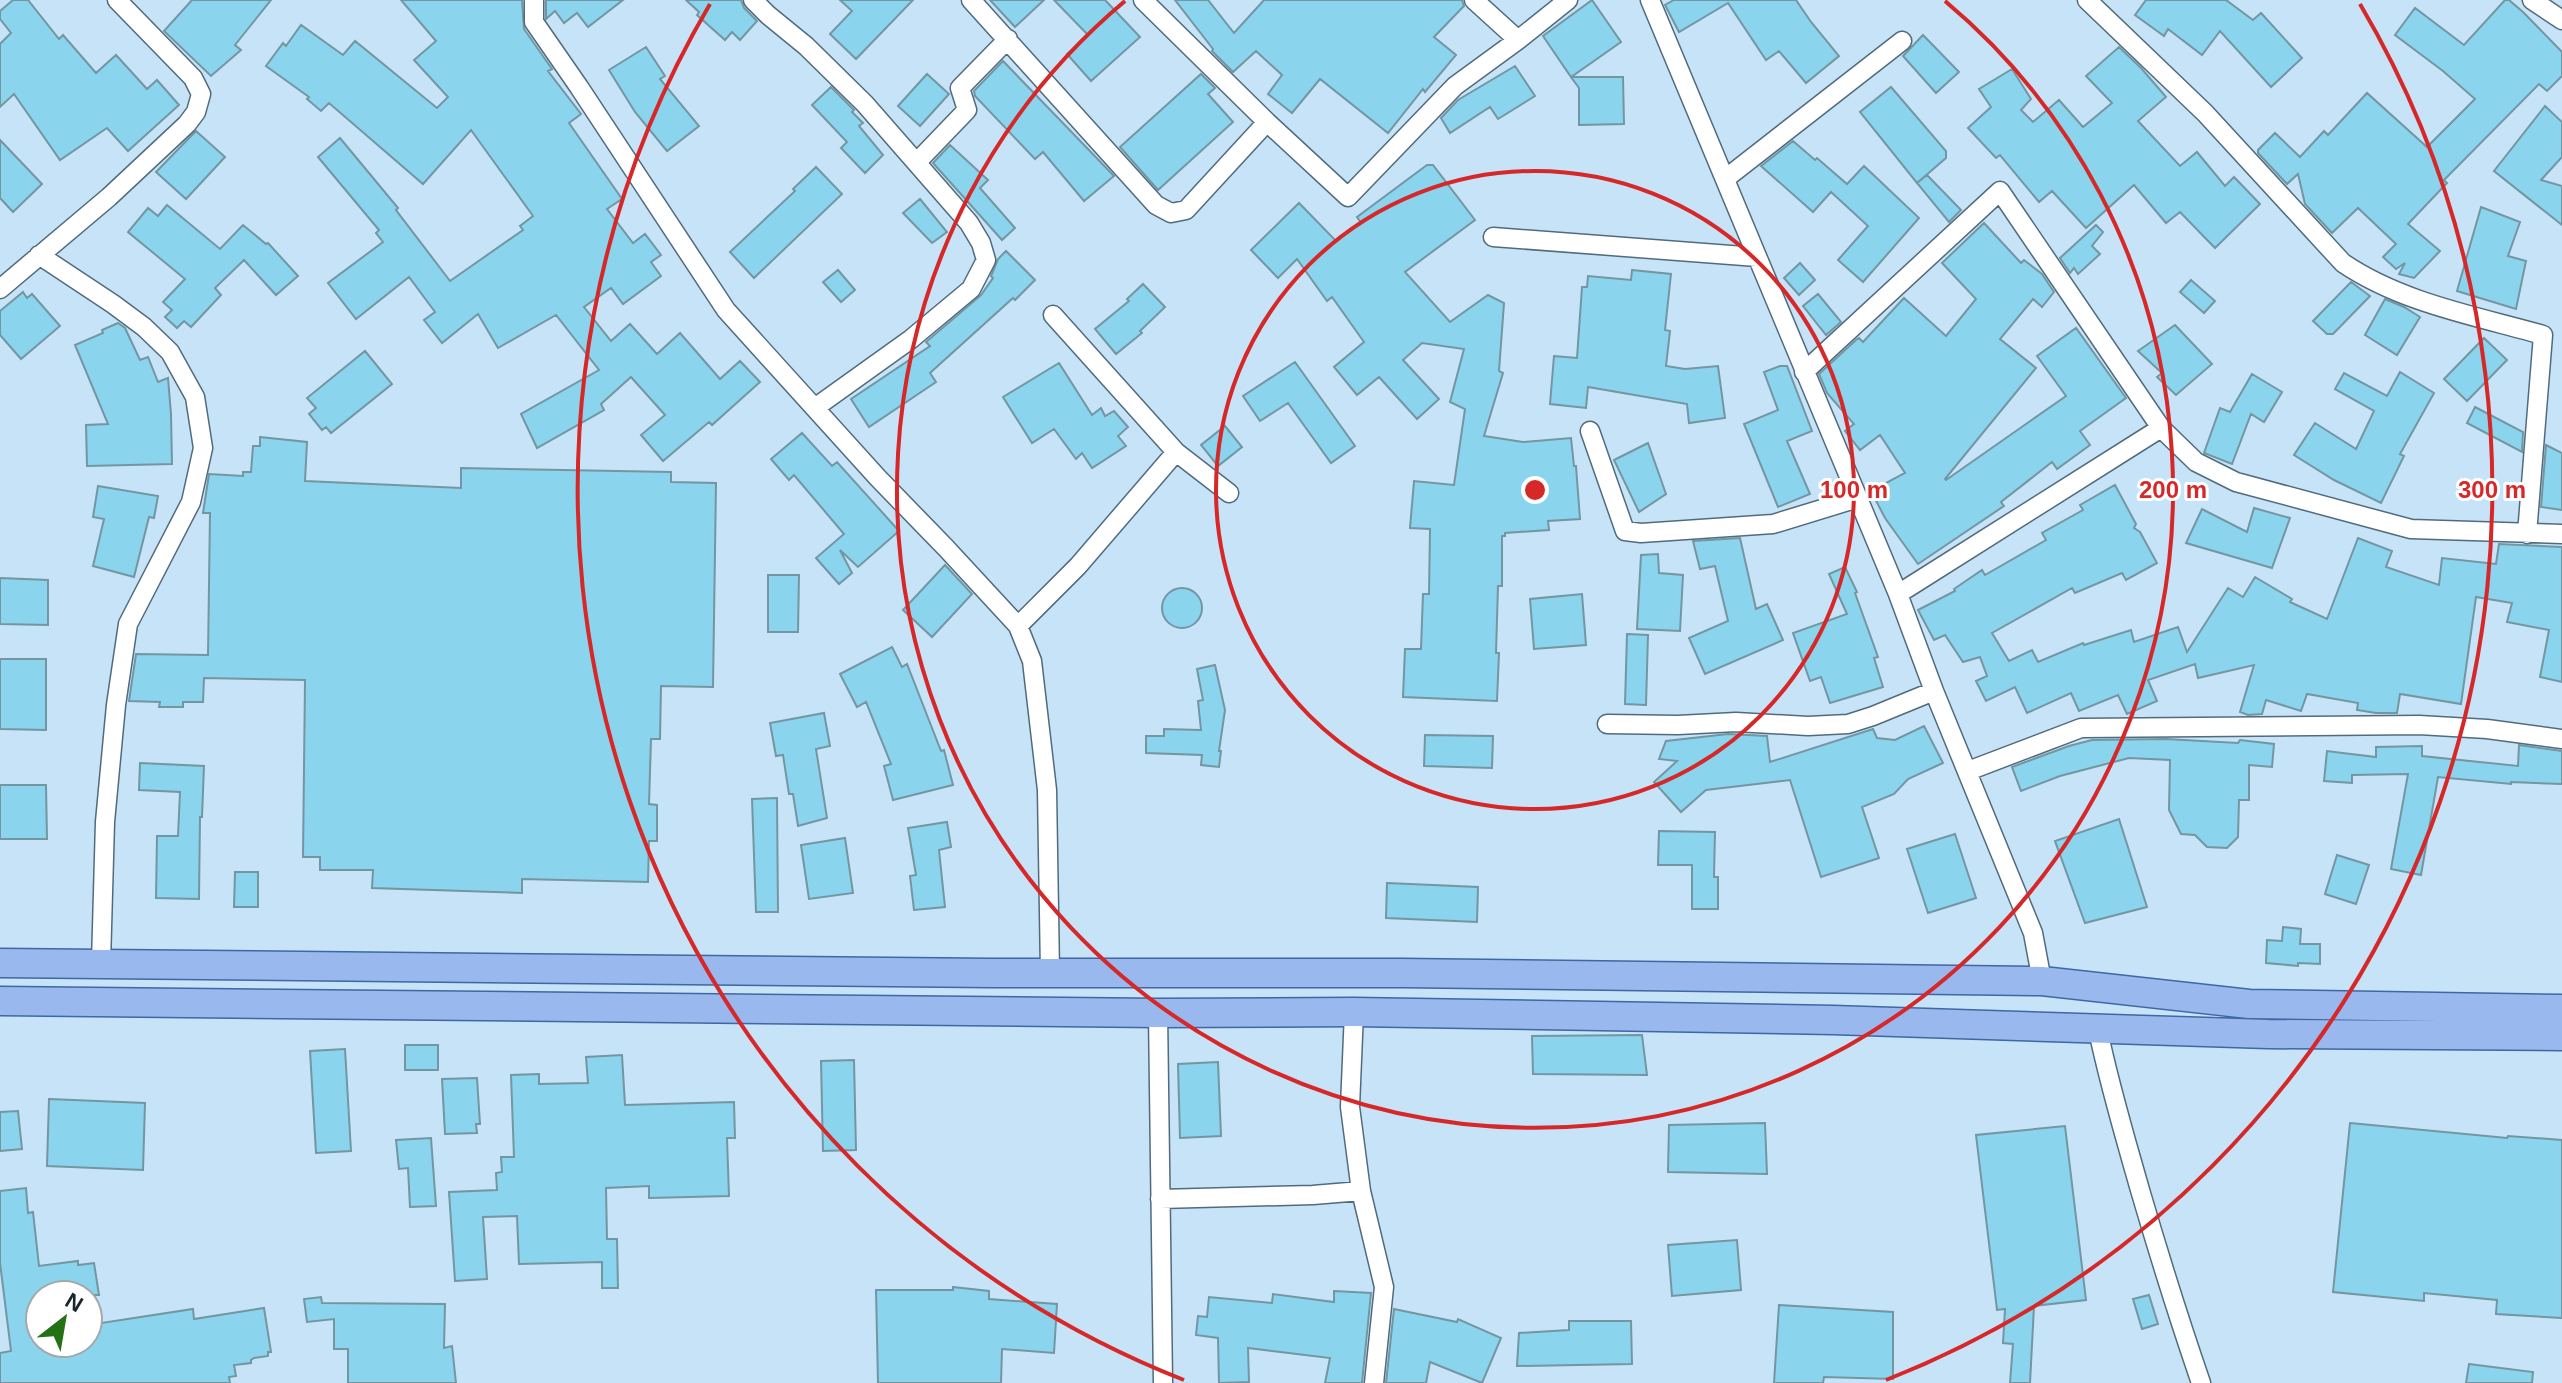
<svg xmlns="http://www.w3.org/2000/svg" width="2562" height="1383" font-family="Arial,sans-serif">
<rect width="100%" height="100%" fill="#c7e3f8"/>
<path fill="#8ad5ed" stroke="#7396a2" stroke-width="2" d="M13,0H28L59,39L63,35L96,73L116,55L147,89L157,80L179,105L128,151L107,128L60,160L14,94L0,107V44L11,33L0,19V11Z
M192,0H271L235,45L241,50L211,76L164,31Z
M401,0H522L524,29L552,69L548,71L581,114L569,123L622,199L607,209L633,243L645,234L661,255L651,262L661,276L623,304L611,288L584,307L611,341L630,324L657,354L680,333L720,379L740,361L760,382L712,425L709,422L663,461L641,435L665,415L631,377L601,404L604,410L537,448L521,414L599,370L556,315L498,348L478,314L442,343L424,320L435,312L409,277L356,319L328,283L383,242L376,233L379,230L318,157L340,138L398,208L396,210L450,281L523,230L520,226L533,216L471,130L423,184L329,103L321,111L307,99L309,97L266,66L283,43L286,46L301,25L343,55L355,41L437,108L448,97L414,60L436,41Z
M546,0H623L588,27L577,13L564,23L555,11L546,19Z
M686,0H741L744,8L757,21L740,40L732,32L725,40L697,15L699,12Z
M840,0H913L856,59L830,34L852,11Z
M990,0H1044L1015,27Z
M1054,0H1105L1140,37L1091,81L1067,54L1088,35Z
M1175,0H1208L1234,33L1264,0H1462L1464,6L1434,37L1456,55L1425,92L1423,89L1388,133L1320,79L1292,113L1268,94L1282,75L1256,51L1233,72L1212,51L1213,49Z
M1592,0L1621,42L1571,77L1543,36Z
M1674,0H1796L1811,22L1839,56L1806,83L1779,51L1766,60L1728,3L1679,32L1665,5Z
M2146,0H2226L2253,20L2261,13L2302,58L2271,87L2220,31L2202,55L2168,29L2164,36L2135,15Z
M2505,0H2509L2523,12L2562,52V76L2547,91L2539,84L2444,180L2447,183L2408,224L2440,251L2414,278L2399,274L2405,263L2396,269L2383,257L2396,244L2358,208L2332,233L2305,204L2298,174L2287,184L2258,153V150L2275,133L2300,157L2324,131L2328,135L2367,93L2427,147L2475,99L2443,71L2395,35L2415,8L2464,45Z
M1923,35L1959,72L1936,93L1903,56Z
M646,47L665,76L660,79L699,126L667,151L635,112L609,70Z
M2119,47L2141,68L2166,97L2138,121L2180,166L2197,152L2225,186L2234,177L2260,204L2215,248L2180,212L2166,223L2134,185L2086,228L2052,191L2039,202L2000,155L1996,158L1968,128L1991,107L1979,89L2012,69L2031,99L2021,110L2033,122L2059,100L2083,127L2112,103L2086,76Z
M1003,61L1114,176L1084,201L1043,152L1035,159L975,96L974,91Z
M1515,66L1535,96L1498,119L1490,107L1450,133L1441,118L1458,100Z
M927,74L949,94L920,126L898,106Z
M1201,74L1215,88L1208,94L1233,122L1158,190L1120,147Z
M1571,77H1623L1624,124L1579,125V88Z
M831,87L854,110L852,112L863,123L859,126L883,155L865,173L841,148L847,142L812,105Z
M1891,87L1946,151V158L1917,183L1860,112Z
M2545,106L2562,122V157L2541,180L2562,186V225L2494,171Z
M196,131L225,157L186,199L156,172Z
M0,140L42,184L13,212L0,198Z
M1793,141L1815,160L1817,158L1847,184L1864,166L1919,218L1863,282L1838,260L1868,226L1831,192L1813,212L1761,166Z
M950,145L988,180L980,188L1015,228L1002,240L933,163Z
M1427,165H1433L1475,220L1405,272L1450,322L1488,295L1504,303L1499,371L1503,373L1484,436L1523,442L1571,438L1574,466H1576L1580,519L1548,521L1549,530L1505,533V536H1502V586H1498L1496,653H1499L1497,701L1403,697L1405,649H1421L1423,594H1429L1430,529L1410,528L1414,481L1454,485L1465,409L1450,402L1464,349L1422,343L1403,360L1439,399L1417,419L1379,377L1357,395L1334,367L1364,342L1332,297L1327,301L1297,259L1278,278L1251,250L1299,203L1336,241L1361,223L1357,217Z
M816,167L842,194L754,278L730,252L795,191L793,189Z
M1927,175L1961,210L1949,222L1917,183Z
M920,199L947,232L932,243L903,213Z
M167,205L220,249L243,225L266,244L268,243L298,276L276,295L244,260L215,288L221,295L191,327L184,321L177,328L165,317L172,310L163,302L185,279L128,232L148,208L158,216Z
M2481,207L2520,222L2508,256L2526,261L2516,309L2457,291Z
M1984,223L2021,263L2024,260L2042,274L2054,292L2042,307L2033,299L2000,339L2036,368L1945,479L1946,480L2066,396L2037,356L2076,328L2126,398L2080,431L2090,445L2057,469L2052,462L2001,502L2004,506L1918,564L1885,518L1871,491L1905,473L1880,435L1860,450L1845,431L1854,424L1827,393L1819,374L1856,340L1859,338L1863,342L1904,298L1946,336L1976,299L1942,263Z
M2096,225L2103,232L2092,246L2100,254L2078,274L2074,268L2070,273L2060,258Z
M1006,251L1035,280L1015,300L1013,298L930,373L936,382L869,427L851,399L930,346L926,342L981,295L993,278L991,276L998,259Z
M1800,263L1815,280L1799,295L1784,278Z
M838,270L855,290L841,302L823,282Z
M1632,270L1671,274L1665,330L1670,331L1666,366L1685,369L1718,366L1725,418L1689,423L1687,404L1588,387L1586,408L1550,404L1554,356L1577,358L1582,287H1587L1588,276L1631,280Z
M2191,280L2215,301L2204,313L2180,292Z
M2351,282L2370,296L2333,334H2327L2313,321Z
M1143,284L1165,307L1140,331L1142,333L1116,354L1095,329L1129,301L1127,299Z
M23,292L27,298L32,294L60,326L21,359L0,335V311Z
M1818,294L1841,322L1826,335L1803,306Z
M2385,299L2404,307L2420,317L2397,355L2365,335Z
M118,323L125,328L140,360L148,357L158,382L168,378L171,414L172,464L87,466L86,425L108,424L75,345L103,333L102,330Z
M2175,325L2212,364L2176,395L2157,377L2162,373L2138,351Z
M2484,338L2507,360L2467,401L2444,379Z
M365,351L392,384L331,433L326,427L322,430L309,414L316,408L307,398Z
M1295,362L1355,446L1331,463L1288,403L1260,421L1243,396Z
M1059,363L1092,415L1101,408L1105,416L1114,411L1128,427L1118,436L1126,446L1092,468L1082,453L1076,459L1054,429L1032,443L1003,397Z
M1780,366H1787L1812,431L1787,441L1810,494L1778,507L1744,424L1778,410L1764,372Z
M2400,372L2434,393L2400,454L2404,456L2381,503L2334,480L2294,455L2315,423L2356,449L2374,411L2335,389L2344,373L2387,396Z
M2252,374L2282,392L2264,422L2251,414L2232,464L2204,453L2220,408L2230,412Z
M2475,407L2523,432L2522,452L2467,423Z
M1225,426L1242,447L1218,466L1201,445Z
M802,433L832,466L837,462L899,531L858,567L840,550L852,573L839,584L816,558L844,534L794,475L789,480L771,459Z
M260,437L307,442L305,481L461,488V468L671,472V482L716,483L713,687L661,686L660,739H651L649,804L657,805V841H649L648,882L522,879V893L372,888L373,870H320V857H303L305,680L204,678L203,702H183V707H159L160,702L129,701L136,654L208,655L210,513H203L209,474L243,476V472H251L253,446H260Z
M1648,443L1666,494L1639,512L1614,460Z
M2546,445L2562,453V510L2541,507Z
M2115,485L2136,524L2134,528L2140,532L2157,563L2126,580L2122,573L2075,593L2072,588L1992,633L2009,661L2032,650L2038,662L2083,643L2084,645L2131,630L2134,642L2178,627L2187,652L2228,588L2243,597L2255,577L2292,599L2290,602L2327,619L2358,538L2392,551L2386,567L2439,585L2442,558L2496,564L2499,544L2562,547V682L2540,677L2549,630L2507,622L2512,603L2476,597L2461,704L2400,694L2397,713H2376L2357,710L2358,703L2307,694L2301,711L2266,700L2262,714L2248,715L2240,712L2254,665L2198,678L2195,664L2148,680L2157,701L2127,714L2118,695L2079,711L2071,693L2027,713L2015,687L1986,701L1976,681L1987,676L1980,657L1963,662L1945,635L1934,640L1918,610L1955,591L1954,589L1982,570L1985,575L2046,540L2042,533L2083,510L2080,505Z
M98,486L158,496L154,518L149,517L134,577L93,566L104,519L93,517Z
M2254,508L2290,518L2272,568L2186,543L2202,509L2247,532Z
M1740,538L1756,609L1767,604L1783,640L1705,674L1689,638L1728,621L1715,566L1700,569L1693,541Z
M1658,554L1659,573L1683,575L1680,631L1637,629L1641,555Z
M945,565L972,594L932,637L903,610Z
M1845,567L1857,592L1855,593L1878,657L1874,658L1883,687L1830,703L1821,677L1810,681L1793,633L1847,614L1829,574Z
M768,575H799L798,632H768Z
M0,578L48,580V625L0,624Z
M1162 608a20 20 0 1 1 40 0a20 20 0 1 1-40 0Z
M1582,594L1586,645L1534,649L1530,599Z
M1627,634L1648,635L1646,705L1625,704Z
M892,647L902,667L907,664L941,751L944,750L953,785L893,800L884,766L891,764L866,702L857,707L840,674Z
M0,659H46V730L0,729Z
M1215,665L1225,710L1219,751H1221L1219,767L1201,765L1202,755L1146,753V736H1164V729L1201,730L1198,701L1203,700L1197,669Z
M824,713L830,746L816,749L827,818L798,826L793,794H789L783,755L776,756L770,723Z
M1924,726L1943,763L1908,779L1894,794L1862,807L1879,858L1821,877L1790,780L1706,790L1681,812L1654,782L1677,761L1659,759L1666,741L1728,734L1767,736L1770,762L1873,729L1877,738L1895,740Z
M1425,735L1493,736L1492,768L1424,766Z
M2166,739L2238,743L2240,740L2274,744L2272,767L2249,765V800H2239L2238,837L2227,848L2207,847L2195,835L2181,834L2169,810L2170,760L2129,758L2060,776L2021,791L2012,767L2069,746L2092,740Z
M2519,745L2562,751V784L2511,782V784L2438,777L2421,875L2391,869L2408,774L2352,775V783L2324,781L2327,751L2376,757V747L2422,746V756L2518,766Z
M140,763L204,766L202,817H200L199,899L156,898L157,836H178L180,792L139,790Z
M0,785H46L47,839H0Z
M777,798L778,912H756L752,799Z
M2119,819L2147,907L2085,923L2055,841Z
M947,822L951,847L939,850L945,907L914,910L910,876L916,875L908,828Z
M1659,831L1715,832L1714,877H1718V909H1692V865H1658Z
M1955,834L1976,898L1928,913L1907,849Z
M845,838L853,893L809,899L801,845Z
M2337,855L2369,865L2356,904L2325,894Z
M235,872H258V907H234Z
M1387,883L1478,887L1477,922L1386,918Z
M2283,927L2301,929L2300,944H2320V964L2298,963V966L2266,963L2267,940L2282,941Z
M1642,1035L1647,1075L1533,1074L1532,1036Z
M405,1045H438V1070H405Z
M345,1049L351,1151L316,1153L310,1051Z
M622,1055L625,1105L734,1102L735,1138H727L729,1196L649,1198V1186L606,1188L607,1239H617L618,1288H602V1262L519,1264L517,1216L483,1217L487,1279L455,1281L449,1192L497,1190L496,1173L502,1172L501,1157H514L511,1075L539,1074V1084L588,1083L586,1057Z
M854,1060L856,1150L823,1151L821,1061Z
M1218,1062L1221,1136L1180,1138L1178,1064Z
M477,1078L480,1124H476L477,1133L445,1134L442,1079Z
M49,1099L145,1103L143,1170L47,1166Z
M18,1111L22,1149L0,1151V1112Z
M1765,1123L1767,1174L1668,1172L1669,1125Z
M2350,1123L2507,1138L2508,1136L2562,1140V1318L2496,1314L2497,1300L2424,1293V1301L2333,1292Z
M2065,1126L2086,1300L2034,1306L2030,1383H2010L2013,1344L2003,1343L2005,1309L1997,1310L1976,1135Z
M431,1138L436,1206L410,1207L408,1168L399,1169L396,1140Z
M26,1188L28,1213L33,1212L39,1266L78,1261V1265L94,1263L99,1295H40V1343H88V1325L193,1309L194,1319L264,1308L271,1352H268V1356L254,1358L251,1360V1363L234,1365L236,1376L229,1377L230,1383H0V1353L11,1351L0,1263V1191Z
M1737,1240L1741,1290L1672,1296L1668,1245Z
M953,1287L989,1291V1299L1057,1304L1054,1353L1002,1349L1001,1383H878L876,1290H953Z
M1334,1291L1371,1293L1362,1383H1325L1330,1358L1248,1348L1249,1382L1219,1383L1218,1338L1196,1335L1198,1316L1207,1317L1209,1297L1272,1303L1273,1294L1334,1302Z
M2149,1295L2158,1324L2142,1329L2133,1299Z
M321,1297L322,1303L445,1304L444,1348L452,1346L456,1383H348V1349H334V1319L307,1322L304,1299Z
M1779,1305L1893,1312V1379L1824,1377L1823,1383H1774Z
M1394,1309L1457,1322L1458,1319L1501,1338L1482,1383L1430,1362L1426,1383H1386Z
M1569,1321H1631L1632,1364L1517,1366L1519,1333L1569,1330Z
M2469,1364L2533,1372L2532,1383H2466Z"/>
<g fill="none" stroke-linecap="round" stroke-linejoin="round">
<defs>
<path id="minor" d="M534,0V22L579,87L726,310L878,478L946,548L1018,626L1032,661L1047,790L1050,973
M753,0L768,15L806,46L865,104L969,223L981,243L986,260L971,289L911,339L816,407
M971,0L1156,205L1171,213L1186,210L1267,122
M1143,0L1267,122L1348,197L1455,86L1518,40
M1474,0L1518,40L1568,0
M1650,0L1898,594L1934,691L2033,933L2042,981
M2087,0L2205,113L2343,263C2402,303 2476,316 2543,335L2527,534
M2532,0L2562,20
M917,162L967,110L960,88L1008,39
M1725,179L1902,41
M1493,237L1757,257
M39,255L113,304L144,327L170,352L195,397L203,448L191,502L128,624L116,705L105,822L101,963
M0,289L109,197L187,124L196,112L201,94L193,78L117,0
M1053,315L1176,452L1229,493
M1804,372L2000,191L2161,428L2196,462L2236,482L2411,529L2562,534
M1590,431L1625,531L1641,533L1773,524L1858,498
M1898,594L2161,428
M1018,626L1078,566L1176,452
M1607,724L1678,725L1736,722L1808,726L1848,724L1873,716L1934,691
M1968,771L2081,728L2419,725L2487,729L2562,739
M1354,1012L1350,1107L1361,1191
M1158,1013L1163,1383
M2098,1030C2109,1084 2125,1137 2140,1190C2159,1255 2179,1319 2201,1383
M1160,1199L1313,1195L1361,1191L1384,1287L1374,1383"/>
<path id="primary" d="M0,963L991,973H1402L2042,981L2249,1004L2562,1009
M0,1001L1158,1013L1354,1012L1833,1020L2268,1034L2562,1036"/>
</defs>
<use href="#minor" stroke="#516b7d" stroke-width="21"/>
<use href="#primary" stroke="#4066a3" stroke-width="31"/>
<use href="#minor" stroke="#fff" stroke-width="18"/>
<use href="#primary" stroke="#98b8ee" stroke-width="28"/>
</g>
<g fill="none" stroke="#d62828" stroke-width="4">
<circle cx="1535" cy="490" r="319"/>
<path d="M1945 1A638 638 0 1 1 1125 1"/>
<path d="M1184 1380A957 957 0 0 1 710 4M2360 4A957 957 0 0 1 1886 1380"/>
</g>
<circle cx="1535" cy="490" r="12" fill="#d62828" stroke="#fff" stroke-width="4"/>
<g font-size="24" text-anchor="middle" font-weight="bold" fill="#d62828" stroke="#fff" stroke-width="6" stroke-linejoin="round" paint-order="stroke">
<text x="1854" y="498">100 m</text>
<text x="2173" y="498">200 m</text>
<text x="2492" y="498">300 m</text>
</g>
<g transform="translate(64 1319) rotate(31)"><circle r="38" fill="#ffffff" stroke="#a3a8ab" stroke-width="2"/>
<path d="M0-6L14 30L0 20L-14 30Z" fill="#257116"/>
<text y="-12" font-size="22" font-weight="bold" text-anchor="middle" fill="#1a252d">N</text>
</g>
</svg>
